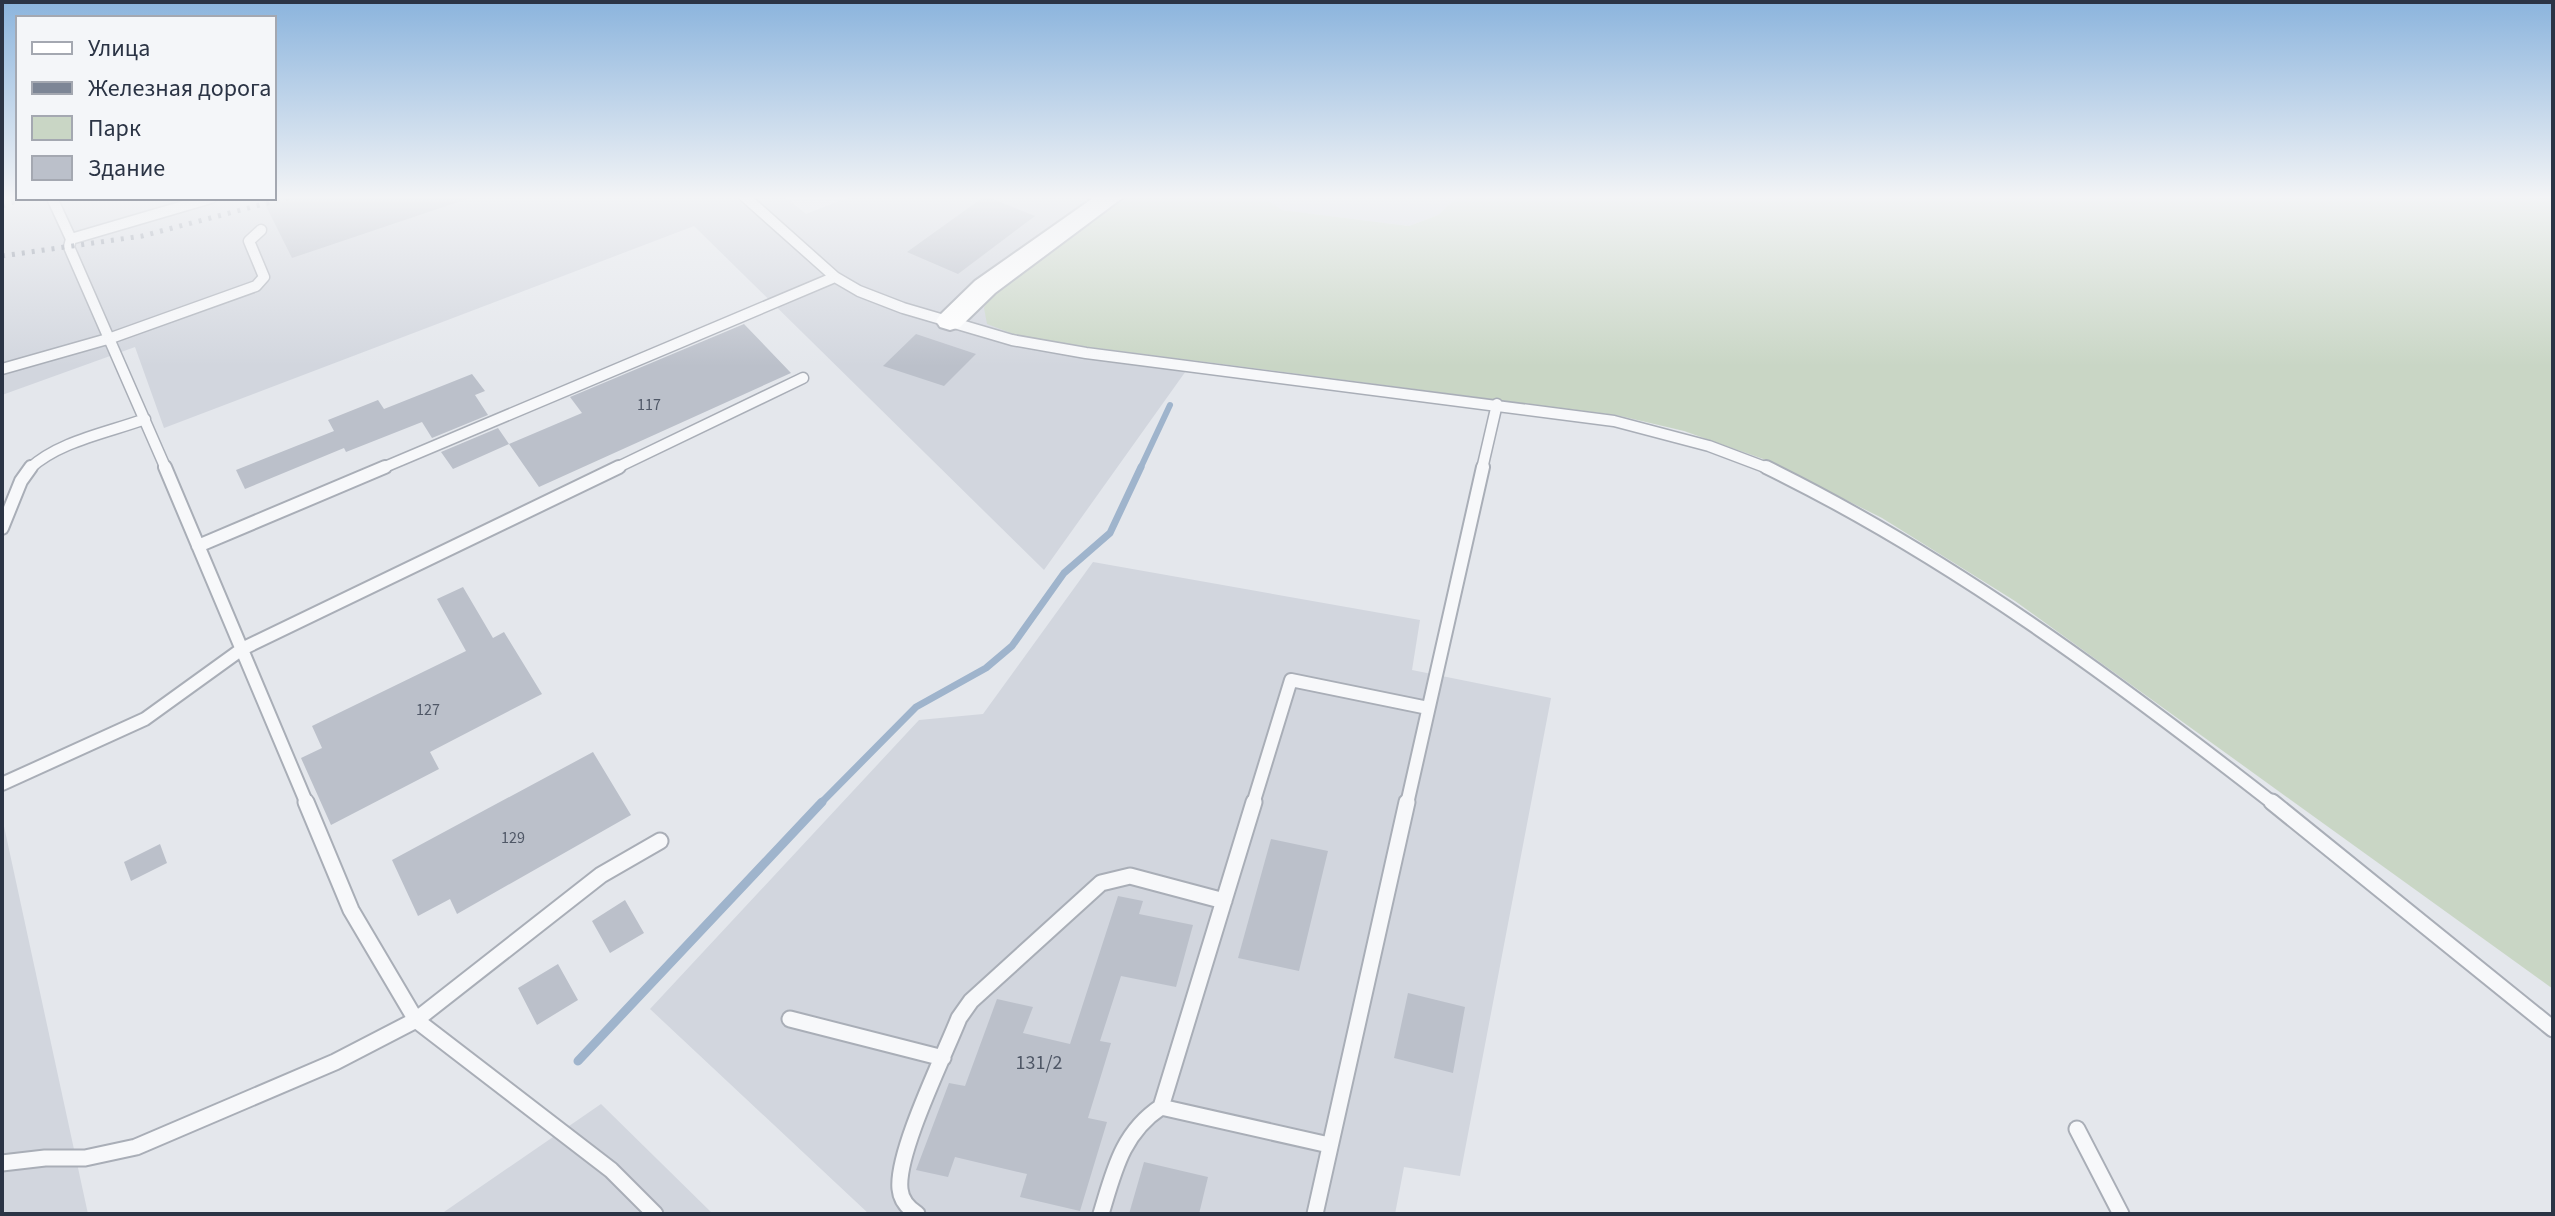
<svg xmlns="http://www.w3.org/2000/svg" width="2555" height="1216" font-family="'Source Sans 3',sans-serif">
<rect width="100%" height="100%" fill="#e4e7ec"/>
<path fill="#d2d6de" d="M2,196H784L806,214L852,196H1131L1218,326L1044,570L694,226L164,428L135,347L2,395Z
M1261,196H1458L1438,215L1409,226L1281,210Z
M1093,562L1420,620L1412,670L1551,698L1460,1176L1404,1167L1395,1214H869L650,1009L919,720L983,714Z
M2,817L88,1214H2Z
M601,1104L713,1214H441Z"/>
<path fill="#c9d6c5" d="M1123,196H1261L1282,210L1409,226L1438,215L1458,196H2553V989L2015,601L1882,518L1766,460L1684,431L1616,415L1089,347L1016,335L987,324L984,308L992,291Z"/>
<g fill="none" stroke-linecap="round" stroke-linejoin="round">
<path stroke="#9fb4cc" stroke-width="6" d="M1140,469L1170,405"/>
<path stroke="#9fb4cc" stroke-width="7" d="M820,804L916,707L986,668L1012,646L1064,573L1110,533L1141,467"/>
<path stroke="#9fb4cc" stroke-width="9" d="M578,1061L822,802"/>
</g>
<path fill="#bbc0ca" d="M274,196H467V199L292,258L262,198Z
M985,196L1035,216L958,274L907,252Z
M744,324L791,373L539,487L509,444L582,413L570,397Z
M916,334L976,354L944,386L883,366Z
M472,374L485,391L475,395L488,415L432,438L422,422L346,452L344,448L245,489L236,470L334,431L328,420L378,400L384,409Z
M498,428L509,444L453,469L441,452Z
M463,587L493,638L504,632L542,694L430,752L439,769L331,825L301,758L322,748L312,726L466,651L437,599Z
M593,752L631,815L457,914L450,899L418,916L392,860Z
M1271,839L1328,851L1299,971L1238,958Z
M160,844L167,863L131,881L124,862Z
M1118,896L1143,901L1139,914L1193,925L1176,987L1121,976L1100,1041L1111,1043L1088,1118L1107,1122L1080,1211L1020,1197L1027,1174L955,1157L948,1177L916,1170L949,1083L965,1086L997,999L1033,1007L1023,1033L1070,1044Z
M625,900L644,933L610,953L592,921Z
M558,964L578,1000L537,1025L518,988Z
M1408,993L1465,1007L1453,1073L1394,1058Z
M1144,1162L1208,1177L1199,1214H1129Z"/>
<g fill="none" stroke-linecap="round" stroke-linejoin="round">
<defs>
<path id="lane-far2" d="M744,196L835,277L859,291L903,308L1012,340L1086,353L1614,421L1709,446L1770,469
M52,198L71,239L69,247L166,469
M71,239L211,198
M2,369L111,338L256,286L264,277L249,241L261,230
M29,469C59,441 107,433 145,419
M380,469L835,277
M614,469L803,378
M1482,469L1497,404"/>
<path id="lane-far1" d="M165,467L307,804
M1766,467C1950,557 2114,679 2274,804
M2,528L21,481L31,467
M198,546L385,467
M2,784L145,719L242,649L619,467
M1253,804L1291,680L1428,708
M1407,804L1483,467"/>
<path id="lane" d="M306,802L351,910L416,1020L611,1170L655,1214
M1254,802L1161,1107L1329,1145
M2272,802L2553,1029
M790,1019L943,1058
M2077,1129L2121,1214
M2,1163L45,1158H85L136,1147L335,1062L416,1020L601,875L660,841
M917,1214C908,1208 901,1201 900,1189C896,1153 944,1056 959,1018L971,1001L1101,883L1130,876L1224,901
M1101,1214C1114,1171 1122,1133 1161,1107
M1315,1214L1407,802"/>
<path id="secondary" d="M1096,196H1125L995,293L960,327L950,330L940,327L936,321L940,315L975,281Z"/>
</defs>
<use href="#lane-far2" stroke="#a9aeb7" stroke-width="13"/>
<use href="#lane-far1" stroke="#a9aeb7" stroke-width="16"/>
<use href="#lane" stroke="#a9aeb7" stroke-width="19"/>
<use href="#secondary" stroke="#a9aeb7" stroke-width="4"/>
<use href="#lane-far2" stroke="#f7f8fa" stroke-width="10"/>
<use href="#lane-far1" stroke="#f7f8fa" stroke-width="12"/>
<use href="#lane" stroke="#f7f8fa" stroke-width="15"/>
<use href="#secondary" fill="#fff" fill-rule="evenodd"/>
<path stroke="#7d8696" stroke-width="5" stroke-dasharray="3 7" stroke-linecap="butt" d="M2,206L25,198
M2,256L142,236L294,196"/>
</g>
<linearGradient id="sky" x2="0" y2="1"><stop stop-color="#8bb4dd"/><stop offset="0.54" stop-color="#f3f4f6"/><stop offset="1" stop-color="#f3f4f6" stop-opacity="0"/></linearGradient>
<rect width="2555" height="366" fill="url(#sky)"/>
<g text-anchor="middle" dominant-baseline="central" stroke-width="6" stroke-linejoin="round" paint-order="stroke">
<g font-size="16" fill="#4f5766">
<text x="649" y="405">117</text>
<text x="428" y="710">127</text>
<text x="513" y="838">129</text>
</g>
<g font-size="20" fill="#4f5766">
<text x="1039" y="1063">131/2</text>
</g>
</g>
<rect width="2555" height="1216" fill="none" stroke="#2b3445" stroke-width="8"/>
<rect x="16" y="16" width="260" height="184" fill="#f4f6f9" stroke="#a4a8b1" stroke-width="2"/>
<rect x="32" y="42" width="40" height="12" fill="#ffffff" stroke="#a4a8b1" stroke-width="2"/>
<text x="88" y="56" font-size="24" fill="#2b3445">Улица</text>
<rect x="32" y="82" width="40" height="12" fill="#7d8696" stroke="#a4a8b1" stroke-width="2"/>
<text x="88" y="96" font-size="24" fill="#2b3445">Железная дорога</text>
<rect x="32" y="116" width="40" height="24" fill="#c9d6c5" stroke="#a4a8b1" stroke-width="2"/>
<text x="88" y="136" font-size="24" fill="#2b3445">Парк</text>
<rect x="32" y="156" width="40" height="24" fill="#bbc0ca" stroke="#a4a8b1" stroke-width="2"/>
<text x="88" y="176" font-size="24" fill="#2b3445">Здание</text>
</svg>
